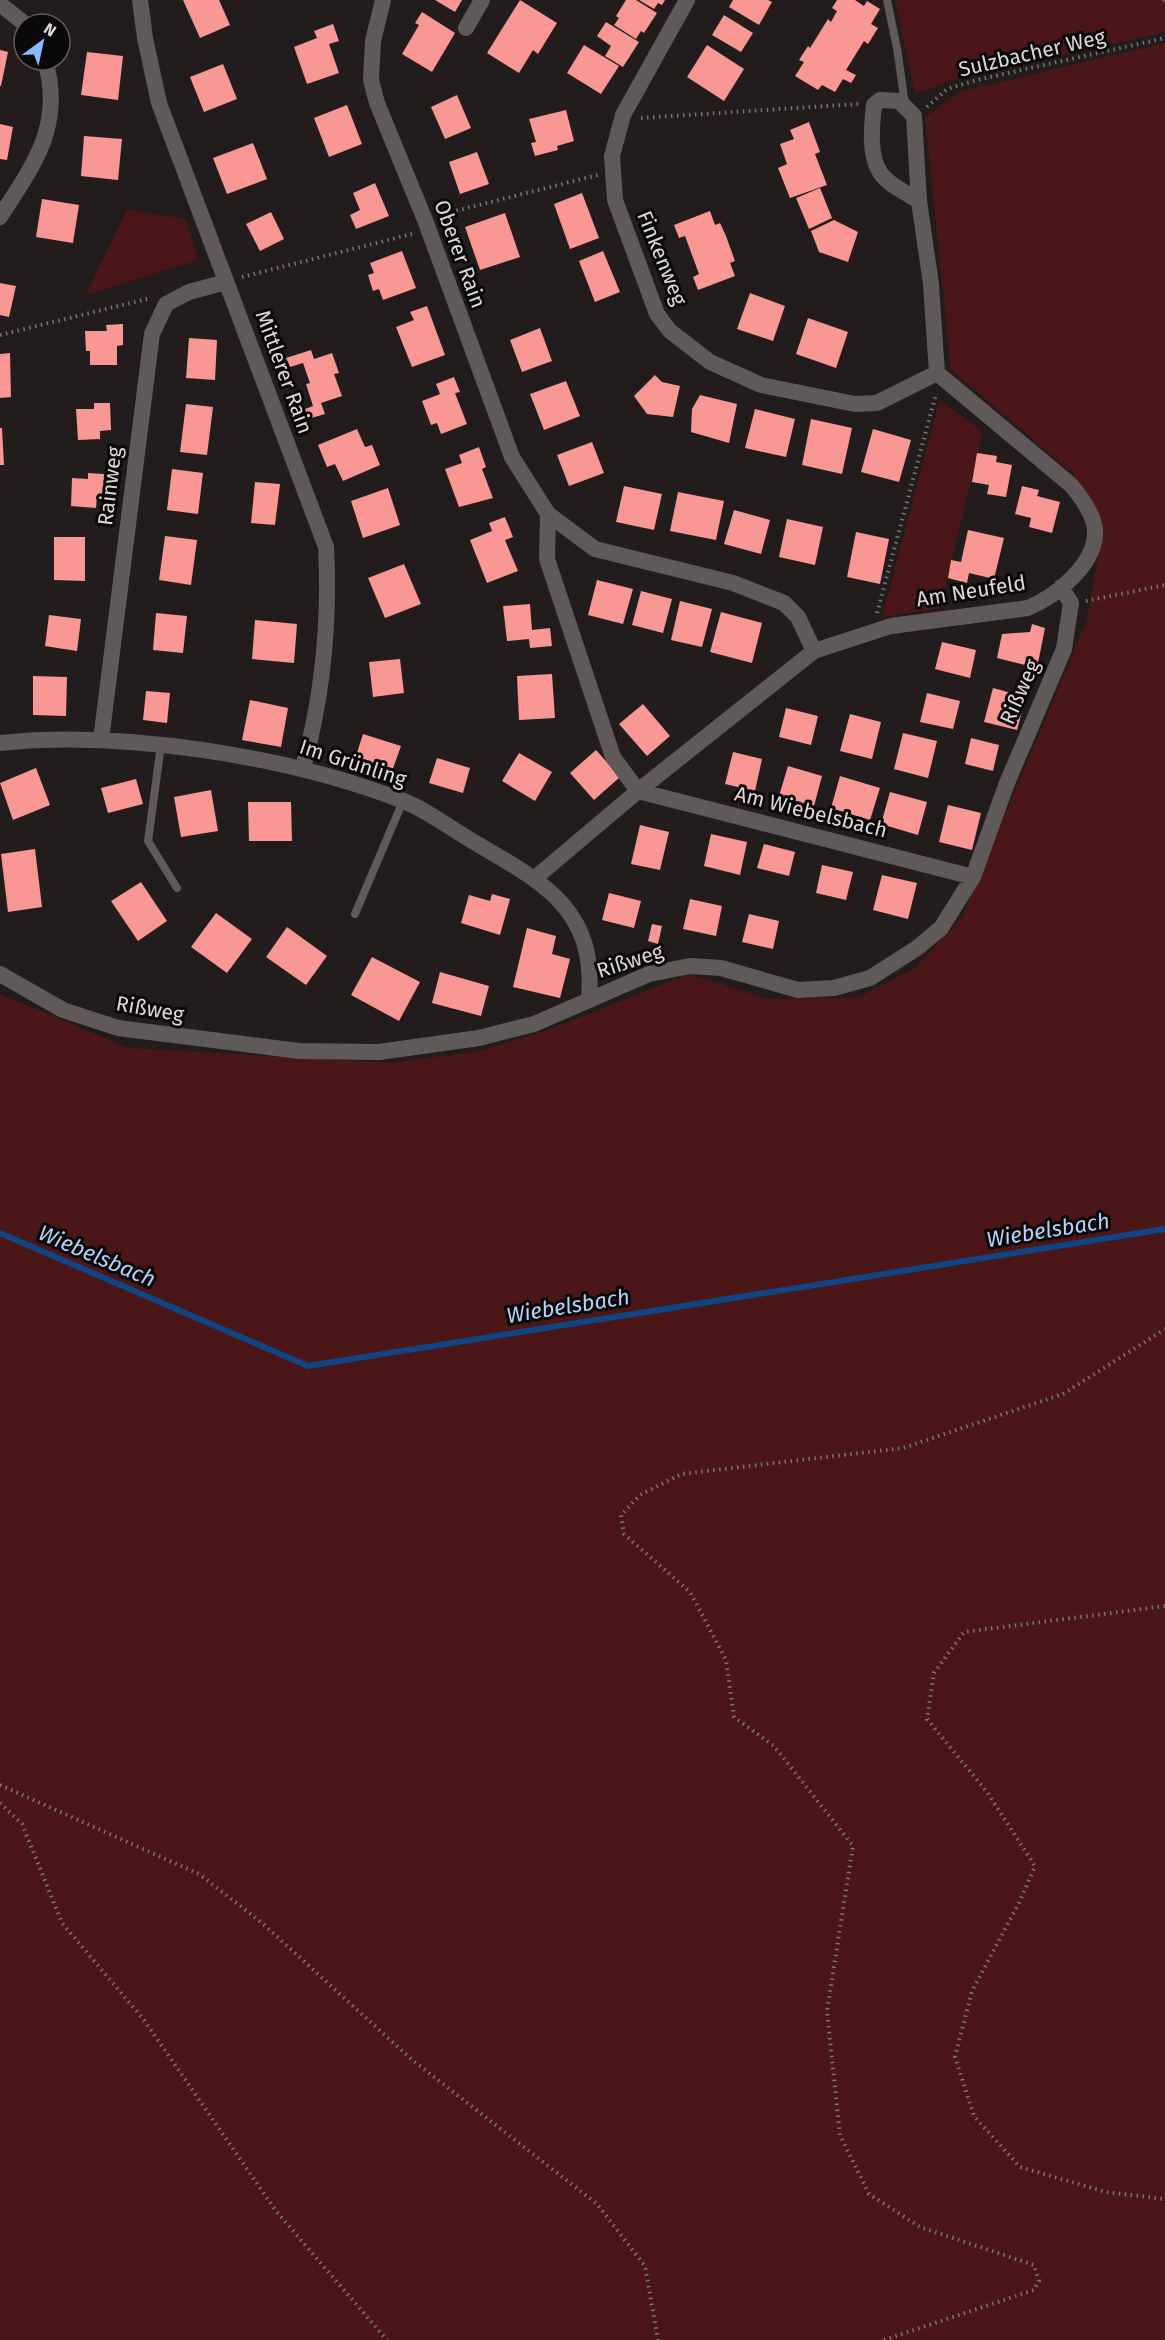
<svg xmlns="http://www.w3.org/2000/svg" width="1165" height="2340" font-family="'Fira Sans',sans-serif">
<rect width="100%" height="100%" fill="#221d1c"/>
<path fill="#4a1617" d="M895,0H1165V32L954,80L915,94Z
M1165,43V2340H0V994L129,1048L388,1063L480,1051L548,1030L689,974L769,999L859,997L915,968L962,917L1087,620L1103,528L1074,474L951,370L925,117L962,91Z
M127,209L186,219L198,260L86,295Z
M939,402L944,403L983,432L940,608L882,617Z"/>
<g fill="none" stroke-linecap="round" stroke-linejoin="round">
<path stroke="#0f4583" stroke-width="6" d="M0,1233L308,1366L1165,1229"/>
</g>
<path fill="#f99794" d="M183,0H219L230,25L200,38Z
M435,0H462L455,12Z
M520,0L557,23L538,54L533,50L519,73L487,53Z
M626,0H636L657,13L644,33L641,31L636,39L614,25L619,18L616,16Z
M639,0H665L662,5L658,3L654,9Z
M733,0H768L772,2L759,25L729,7Z
M837,0H855L864,6L867,1L880,9L871,24L878,28L868,44L864,41L846,70L856,75L851,83L843,79L835,92L822,85L818,90L795,76L804,62L799,60L808,46L810,48L828,19L831,22L837,11L832,8Z
M422,12L455,33L432,72L402,54L419,25L415,23Z
M724,15L753,33L741,52L712,35Z
M606,22L639,42L623,67L605,56L611,46L597,36Z
M333,24L339,41L329,44L339,73L307,84L294,47L317,38L314,31Z
M584,45L619,66L601,94L567,73Z
M707,45L744,69L724,101L687,77Z
M0,50L8,52L1,86H0Z
M87,52L123,56L118,100L81,95Z
M223,64L237,99L204,112L190,77Z
M457,95L471,128L445,139L431,107Z
M347,105L362,144L329,157L314,118Z
M566,110L574,141L557,146L558,150L535,156L531,143L536,142L529,119Z
M809,122L820,152L815,154L827,185L790,198L778,168L787,164L780,144L794,139L790,130Z
M0,124L13,127L7,160L0,159Z
M84,136L122,139L118,180L81,176Z
M253,143L267,179L227,194L213,158Z
M477,152L489,184L460,194L449,162Z
M375,183L389,216L356,229L350,215L360,210L353,193Z
M820,188L832,218L809,229L796,198Z
M582,193L599,238L570,249L554,204Z
M42,199L79,205L73,243L36,237Z
M710,211L715,225L720,223L726,236L735,261L730,263L735,276L698,290L693,277L699,274L685,236L679,238L674,225Z
M271,212L284,239L260,251L246,224Z
M505,213L520,257L480,270L465,227Z
M834,220L858,232L848,262L819,252L811,231Z
M402,251L416,288L383,300L379,289L373,291L368,275L374,273L370,263Z
M603,251L620,292L595,302L579,261Z
M0,283L16,286L9,317L0,315Z
M750,293L785,306L773,341L737,329Z
M427,306L445,355L412,367L396,327L414,320L410,312Z
M808,318L848,332L836,368L796,354Z
M123,324V345L117,346V365H90V351H86L85,331H107L106,325Z
M540,328L552,361L522,372L510,340Z
M189,338L217,340L215,380L186,378Z
M311,350L314,359L332,353L339,373L334,374L342,396L321,403L325,414L308,419L305,409L313,406L306,384L310,383L303,363L290,367L286,358Z
M10,353L11,397L0,398V354Z
M655,375L662,382L680,386L673,417L647,414L634,396Z
M454,377L460,392L455,393L467,424L441,434L437,423L431,425L422,401L440,394L436,384Z
M566,381L580,416L544,430L530,394Z
M700,395L737,404L729,443L691,432L692,409Z
M94,403H110L111,430L100,431V439L78,440L76,409H94Z
M186,404L213,407L207,455L180,452Z
M755,409L795,419L786,457L745,448Z
M811,419L852,428L842,474L802,465Z
M0,428H2L4,465H0Z
M357,429L365,447L372,445L380,465L343,481L335,464L327,467L318,445Z
M873,429L911,440L899,482L861,472Z
M592,442L604,473L569,486L557,455Z
M479,447L486,467L482,469L493,498L459,507L445,469L462,463L459,455Z
M977,453L997,456L996,462L1012,465L1006,497L987,494L989,485L972,482Z
M172,469L203,473L198,514L167,510Z
M88,473L104,474L103,496H97L96,508L71,506L72,478L88,479Z
M255,482L280,484L275,525L251,523Z
M624,486L662,494L654,530L616,522Z
M1022,486L1039,490L1037,496L1060,502L1052,533L1029,527L1031,518L1015,514Z
M388,488L400,525L363,538L351,501Z
M678,492L724,501L716,540L670,531Z
M734,510L770,520L761,554L724,544Z
M505,517L513,537L505,540L518,571L487,583L470,540L492,531L489,523Z
M787,519L823,527L815,565L779,557Z
M968,530L1004,538L994,579L969,573L967,583L948,578L951,560L961,562Z
M856,532L889,539L880,584L847,577Z
M165,536L197,540L191,585L159,580Z
M54,537H85V581L54,580Z
M404,564L421,604L385,618L368,578Z
M597,580L633,589L623,624L588,615Z
M641,591L672,599L663,633L632,625Z
M680,601L712,609L702,647L671,640Z
M530,604L532,630L550,628L552,646L530,648L529,639L507,641L503,606Z
M721,612L762,623L752,663L710,652Z
M156,613L187,616L183,653L153,650Z
M49,615L81,619L77,651L45,646Z
M255,620L297,624L294,663L252,659Z
M1032,624L1045,628L1037,668L997,658L1002,634L1030,632Z
M942,642L976,650L970,678L935,669Z
M400,659L404,693L373,697L369,662Z
M552,674L555,718L519,720L517,676Z
M33,676L67,677L66,716L33,715Z
M993,688L1026,697L1017,730L984,722Z
M146,691L170,693L167,723L143,720Z
M927,693L960,701L953,729L920,722Z
M250,700L288,708L281,747L242,740Z
M643,704L670,736L647,756L619,724Z
M786,708L818,716L811,745L779,737Z
M850,714L881,722L872,759L840,751Z
M903,733L937,741L928,778L894,769Z
M363,734L401,746L391,774L354,762Z
M971,738L999,745L993,771L965,764Z
M596,750L620,777L594,800L570,773Z
M733,752L762,759L755,791L725,784Z
M519,753L552,772L535,801L502,781Z
M437,758L470,768L463,793L429,783Z
M788,766L822,776L814,806L779,796Z
M36,768L50,805L13,820L0,783Z
M840,776L880,788L870,820L831,808Z
M136,779L143,804L108,813L101,788Z
M211,790L218,831L181,837L174,797Z
M890,792L927,802L918,835L881,824Z
M248,802H291L292,841H249Z
M948,805L981,813L972,850L939,842Z
M640,825L669,832L660,870L631,864Z
M711,834L747,842L740,875L704,866Z
M764,844L795,852L789,876L757,868Z
M35,849L42,907L8,912L1,854Z
M822,865L853,872L846,900L816,893Z
M882,875L917,883L908,919L873,910Z
M141,882L167,921L138,941L111,901Z
M609,893L641,901L634,928L602,920Z
M492,894L510,899L500,935L461,923L469,895L490,901Z
M690,899L722,906L716,936L683,929Z
M216,913L252,939L227,973L191,947Z
M749,914L779,921L773,949L742,942Z
M652,924L662,926L658,944L648,941Z
M287,927L327,956L306,985L266,957Z
M527,928L556,936L552,954L570,959L560,998L513,987Z
M372,957L420,982L399,1021L351,995Z
M440,972L489,986L481,1016L432,1003Z"/>
<g fill="none" stroke-linecap="round" stroke-linejoin="round">
<path stroke="#7b7676" stroke-width="4" stroke-dasharray="1.5 4.5" stroke-linecap="butt" d="M1164,0L1165,5
M927,107L947,89L977,80L1165,38
M641,118L858,104
M439,215L598,175
M242,277L412,234
M0,335L151,298
M1086,601L1165,585
M877,613L936,394
M1165,1606L964,1632L934,1673L927,1719L987,1792L1035,1866L1020,1901L972,1991L955,2057L974,2116L1020,2167L1106,2192L1165,2199
M0,1785L199,1874L261,1922L411,2059L597,2204L645,2266L658,2340
M0,1803L22,1824L62,1923L144,2020L276,2211L387,2340
M884,2340L1034,2290L1039,2281L1034,2265L920,2227L869,2194L840,2135L827,2011L853,1846L774,1746L734,1717L726,1660L690,1592L624,1534L621,1515L640,1495L681,1474L903,1448L1063,1394L1165,1329"/>
<path stroke="#605959" stroke-width="8" d="M887,0L897,48L905,104
M161,745L148,841L177,888
M355,914L403,801"/>
<path stroke="#605959" stroke-width="16" d="M140,0L145,38L159,103L326,547C330,622 323,695 303,768
M383,0L373,41L371,80L377,103L425,220L512,457L548,514L595,549L733,583L784,603L798,617L814,651
M687,0L623,115L612,156L615,200L657,314L670,331L710,362L761,385L855,404L877,403L937,373
M0,4L25,24
M466,28L482,0
M0,217C34,164 64,126 45,60
M548,514L547,559L613,757L638,791L973,877
M101,740L152,334L166,304L189,292L226,282
M0,743C123,730 286,756 401,800C428,810 454,831 479,845C546,884 596,911 589,998
M535,878L638,791L814,651L891,626L1028,608C1056,596 1097,564 1095,530C1094,514 1081,497 1071,485L937,373L931,284L919,201L914,116L899,101L880,100L874,105C872,125 868,156 881,174C889,185 908,194 919,201
M0,974L63,1010L118,1028L299,1051L379,1052L479,1038L534,1024L649,974L690,966L721,968L798,990L834,988L870,978L917,948L941,928L973,877L1007,783L1064,649L1071,603L1061,587"/>
</g>
<g text-anchor="middle" dominant-baseline="central" stroke-width="6" stroke-linejoin="round" paint-order="stroke">
<g font-size="21" fill="#ddd9d9" stroke="#0a0808">
<text transform="translate(1032 53) rotate(-13)">Sulzbacher Weg</text>
<text transform="translate(460 254) rotate(70)">Oberer Rain</text>
<text transform="translate(662 258) rotate(68)">Finkenweg</text>
<text transform="translate(284 372) rotate(70)">Mittlerer Rain</text>
<text transform="translate(110 486) rotate(-83)">Rainweg</text>
<text transform="translate(971 591) rotate(-9)">Am Neufeld</text>
<text transform="translate(1020 692) rotate(-66)">Rißweg</text>
<text transform="translate(353 763) rotate(18)">Im Grünling</text>
<text transform="translate(811 812) rotate(14)">Am Wiebelsbach</text>
<text transform="translate(630 961) rotate(-18)">Rißweg</text>
<text transform="translate(150 1009) rotate(10)">Rißweg</text>
</g>
<g font-size="22" font-style="italic" fill="#b6d2f7" stroke="#0a0808">
<text transform="translate(1048 1230) rotate(-9)">Wiebelsbach</text>
<text transform="translate(97 1256) rotate(23)">Wiebelsbach</text>
<text transform="translate(568 1306) rotate(-9)">Wiebelsbach</text>
</g>
</g>
<g transform="translate(42 42) rotate(33)"><circle r="28" fill="#0a0808" stroke="#5e5c5c" stroke-width="1.5"/>
<path d="M0-4.5L10 22L0 15L-10 22Z" fill="#88bafc"/>
<text y="-9" font-size="16" font-weight="bold" text-anchor="middle" fill="#ddd9d9">N</text>
</g>
</svg>
